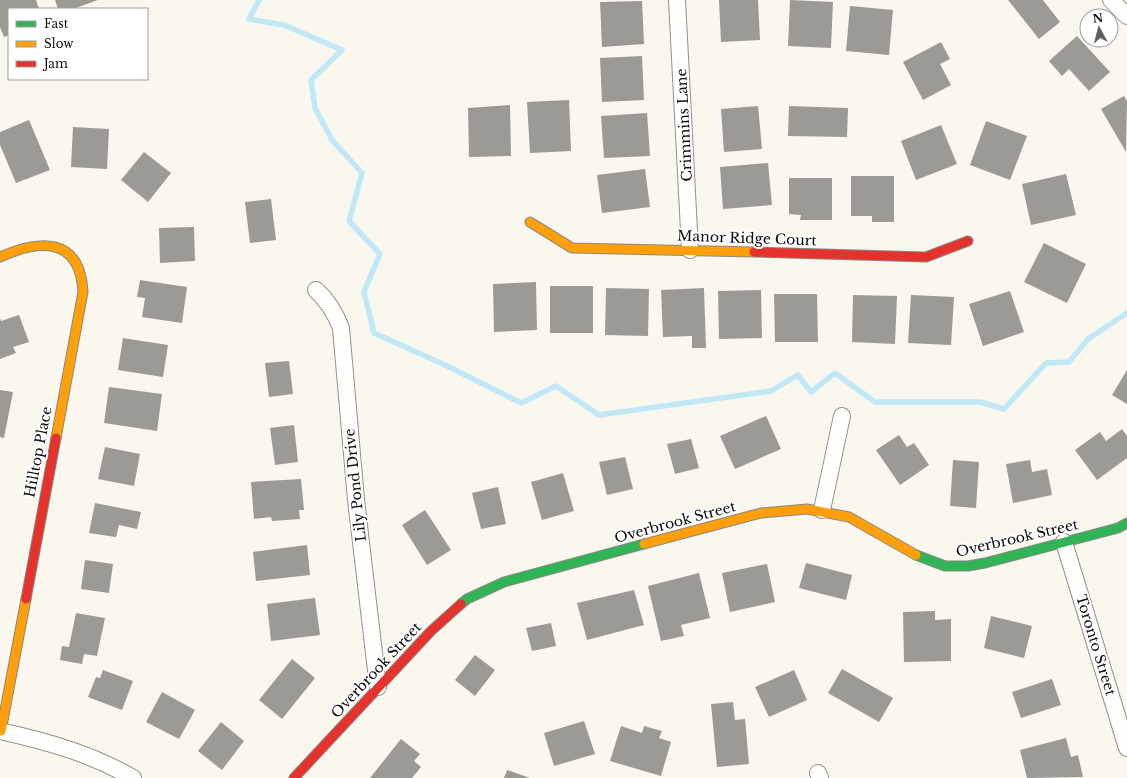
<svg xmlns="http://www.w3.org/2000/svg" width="1127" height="778" font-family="'Libre Baskerville',serif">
<rect width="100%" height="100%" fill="#faf7ef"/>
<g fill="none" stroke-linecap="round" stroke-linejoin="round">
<path stroke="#c1e8f7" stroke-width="5.5" d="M259,0L249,19L284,25L342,50L311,80L315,108L332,140L362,173L349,221L380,254L364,292L374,333L443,364L521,403L556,386L599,415L771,391L798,375L811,392L835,373L875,402H980L1004,409L1046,363L1069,362L1088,339L1127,313"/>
</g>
<path fill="#9c9a95" d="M0,0H36L39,9H9V35L4,37L0,27Z
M55,0H98L73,9H58Z
M719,0H758L760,40L721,42Z
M790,0L833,2L831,48L788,46Z
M1008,0H1043L1060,22L1039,39Z
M642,1L644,44L602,47L600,2Z
M850,6L893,10L889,55L846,51Z
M1077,36L1110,72L1089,91L1069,69L1062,76L1049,61Z
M941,42L950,59L940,64L951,85L923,100L903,62Z
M642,56L644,100L602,102L600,58Z
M1124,96L1127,101L1126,152L1101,109Z
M569,100L571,151L530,153L527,102Z
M510,105L511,156L469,157L468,108Z
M758,106L762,149L724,152L721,109Z
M789,106L848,108L847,137L788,136Z
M647,113L650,156L604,158L601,116Z
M29,120L50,170L16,183L0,145V132Z
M986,121L1027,136L1010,180L970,165Z
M941,125L957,164L916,180L901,141Z
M73,127L109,129L107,169L71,167Z
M144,152L171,173L148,202L121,180Z
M768,163L772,205L723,209L720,167Z
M645,169L650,207L602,213L597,175Z
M1066,174L1076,215L1031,225L1022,184Z
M851,176H894V222H872V216H851Z
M789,178H832V220H800L801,215L789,214Z
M271,199L276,240L250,243L245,202Z
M194,227L195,261L160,263L159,228Z
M1044,243L1086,264L1067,303L1024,282Z
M140,280L187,287L182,323L142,317L145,298L137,297Z
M536,282L537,330L494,332L493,284Z
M550,286H593V333H550Z
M606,288L649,289L648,336L605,335Z
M704,288L706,348H692V336L663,337L661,290Z
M761,290L762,338L719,339L718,291Z
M1010,291L1024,332L983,346L969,304Z
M774,294H817L818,342H775Z
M853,295L897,296L895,344L852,342Z
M911,295L954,297L951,345L908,343Z
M19,315L29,342L13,347L16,353L0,359V318L1,321Z
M123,338L168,345L163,377L118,370Z
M289,361L293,394L269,397L265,363Z
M1127,370V404L1112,395Z
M109,387L162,394L157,431L104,423Z
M0,390L13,392L4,438L0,437Z
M766,416L781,449L735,469L720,436Z
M294,425L298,462L275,465L270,428Z
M1122,429L1127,436V458L1097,480L1075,450L1100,432L1106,441Z
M899,435L907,447L914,443L929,465L900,485L876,450Z
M691,439L699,468L675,474L667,444Z
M105,447L140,454L134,486L98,479Z
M625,457L633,489L607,495L599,462Z
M953,460L979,462L976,508L950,506Z
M1030,460L1032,472L1047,469L1052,495L1013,503L1006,464Z
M563,473L574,511L542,520L531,482Z
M301,479L304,510H299L300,519L272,521L271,517L254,519L251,482Z
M498,487L506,524L481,529L472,493Z
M95,503L141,512L137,529L119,525L116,537L89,533Z
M425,510L451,550L427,565L402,525Z
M307,545L310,575L256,581L253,552Z
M85,560L113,564L109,593L81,589Z
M806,563L852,575L846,600L799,588Z
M767,564L775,602L730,612L722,573Z
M699,573L710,618L681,625L684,636L661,641L648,586Z
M634,590L644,625L587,640L577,603Z
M315,598L320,635L271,641L267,604Z
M935,611V620L951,619V661L904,662L903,612Z
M76,613L105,618L97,656L84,654L82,664L60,660L62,646L69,647Z
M991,616L1032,626L1024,658L984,648Z
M551,623L556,646L532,651L526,628Z
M475,655L495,670L475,696L455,680Z
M292,659L315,678L282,719L259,700Z
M842,669L893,698L879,722L828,693Z
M103,670L133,681L122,710L88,697L96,677L100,678Z
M794,670L807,700L769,717L755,687Z
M1052,679L1061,705L1021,718L1012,692Z
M162,692L195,710L179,739L146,722Z
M733,702L735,720L745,719L749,764L717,767L711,704Z
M584,721L595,754L554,766L544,733Z
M221,722L244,741L222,770L198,751Z
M621,726L642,733L644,726L662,731L659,738L671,742L661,776L610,761Z
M1066,738L1071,757L1078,755L1083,777L1027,778L1020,750Z
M401,739L420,754L414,761L421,767L412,778H370Z
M507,770L530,778H504Z"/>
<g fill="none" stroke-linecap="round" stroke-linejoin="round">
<defs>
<path id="street" d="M677,0L690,250
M1111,0L1127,16
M316,290C328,301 335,312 341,328L356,500L378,687
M822,510L842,416
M1064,542L1127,748
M0,731C46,741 92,754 133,778
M818,773L820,778"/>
<path id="fast" d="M916,555L945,566H968L985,563L1118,528L1127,523
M461,604L467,599L504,582L644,544"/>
<path id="slow" d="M530,222L572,248L754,252
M0,257C40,239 80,237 83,292L56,438
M644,544L761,513L807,509L849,517L916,555
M1,731L26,599"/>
<path id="jam" d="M754,252L926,257L968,241
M26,599L56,438
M294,778L431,631L461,604"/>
</defs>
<use href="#street" stroke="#93918e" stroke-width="18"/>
<use href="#fast" stroke="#898884" stroke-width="11"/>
<use href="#slow" stroke="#898884" stroke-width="11"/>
<use href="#jam" stroke="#898884" stroke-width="11"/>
<use href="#street" stroke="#fefefd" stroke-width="16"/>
<use href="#fast" stroke="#30b455" stroke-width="9"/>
<use href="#slow" stroke="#ff9f0a" stroke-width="9"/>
<use href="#jam" stroke="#e5322d" stroke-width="9"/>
</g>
<g text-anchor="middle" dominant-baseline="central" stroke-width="4" stroke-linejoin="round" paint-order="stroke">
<g font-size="14" fill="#0b0b0b" stroke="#fff">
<text transform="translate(684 125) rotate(-93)">Crimmins Lane</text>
<text transform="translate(747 238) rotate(2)">Manor Ridge Court</text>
<text transform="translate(38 452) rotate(-79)">Hilltop Place</text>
<text transform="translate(355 485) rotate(-96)">Lily Pond Drive</text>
<text transform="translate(675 522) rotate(-15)">Overbrook Street</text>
<text transform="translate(1017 538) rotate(-13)">Overbrook Street</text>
<text transform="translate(1096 645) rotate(73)">Toronto Street</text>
<text transform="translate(376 670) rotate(-47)">Overbrook Street</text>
</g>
</g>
<rect x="8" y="8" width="140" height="72" fill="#ffffff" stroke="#9d9d9d"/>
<rect x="16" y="21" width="20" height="6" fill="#30b455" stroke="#9d9d9d"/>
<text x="44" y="28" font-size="12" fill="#0b0b0b">Fast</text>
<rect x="16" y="41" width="20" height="6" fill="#ff9f0a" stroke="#9d9d9d"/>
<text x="44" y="48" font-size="12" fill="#0b0b0b">Slow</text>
<rect x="16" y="61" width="20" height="6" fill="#e5322d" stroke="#9d9d9d"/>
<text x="44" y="68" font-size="12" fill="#0b0b0b">Jam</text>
<g transform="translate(1099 28) rotate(353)"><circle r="19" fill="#ffffff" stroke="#9d9d9d"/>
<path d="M0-3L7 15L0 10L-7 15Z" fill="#5f5e5b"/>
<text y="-6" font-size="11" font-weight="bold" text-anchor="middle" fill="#0b0b0b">N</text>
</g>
</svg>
